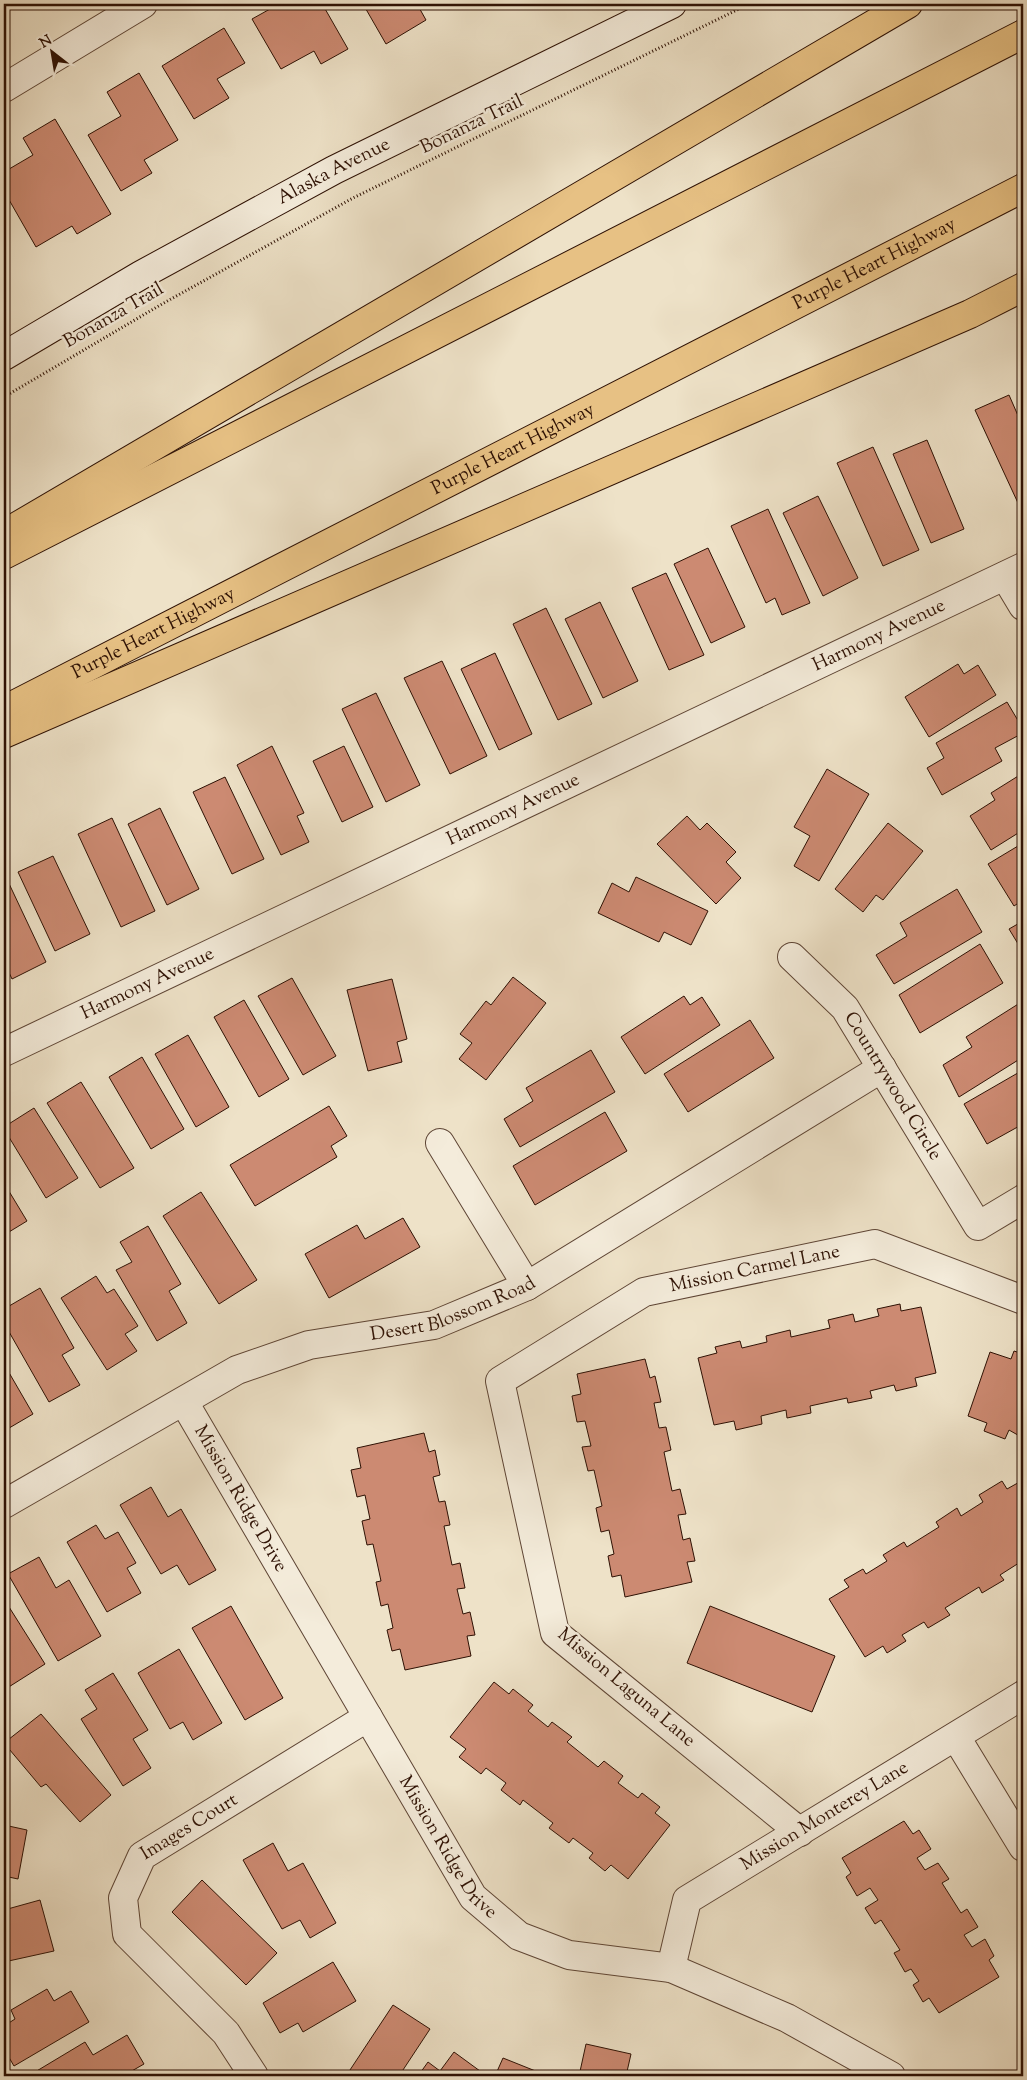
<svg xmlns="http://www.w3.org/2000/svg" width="1027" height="2080" font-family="'Sorts Mill Goudy',serif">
<rect width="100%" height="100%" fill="#eee2c8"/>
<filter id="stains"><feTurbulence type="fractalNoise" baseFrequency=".004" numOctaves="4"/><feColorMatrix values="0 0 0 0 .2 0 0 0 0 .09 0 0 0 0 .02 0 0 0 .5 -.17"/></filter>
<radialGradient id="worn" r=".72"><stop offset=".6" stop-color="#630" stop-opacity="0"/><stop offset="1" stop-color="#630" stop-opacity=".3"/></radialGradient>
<path fill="#cc8a72" stroke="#2e1104" d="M279,4H329L324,7L348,49L321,64L314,51L281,69L252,19Z
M363,4H417L426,20L386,44Z
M224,28L245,63L217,79L229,98L194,119L162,66Z
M139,73L178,140L144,160L152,173L121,191L88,135L121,116L107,92Z
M55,119L111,214L77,234L72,226L36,247L4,191V172L33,155L23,138Z
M1009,395L1023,427V500L1018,503L975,410Z
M927,440L964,529L931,543L893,454Z
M873,447L919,550L883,566L837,463Z
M818,496L858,578L823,596L783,513Z
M768,509L810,603L782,615L775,598L766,603L731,526Z
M708,548L745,627L711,643L674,564Z
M666,573L704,655L669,670L632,588Z
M600,602L638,681L603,698L565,619Z
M546,608L592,704L558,720L513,624Z
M495,653L532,734L499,750L461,669Z
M442,661L487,756L450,774L404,678Z
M958,664L964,674L978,665L996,695L929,737L905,697Z
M376,693L420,785L386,802L342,709Z
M1007,702L1023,729V733L995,748L1002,761L942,795L927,768L944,758L936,743Z
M272,746L304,813L297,816L309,842L281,855L237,765Z
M344,746L373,807L342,822L313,761Z
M827,769L869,794L819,881L794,866L810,836L794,827Z
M1023,773V830L991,850L970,816L995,800L991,793Z
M225,777L264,859L232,874L193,792Z
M160,808L199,889L167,905L128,824Z
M687,816L700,830L707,823L736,852L726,862L741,878L716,904L657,844Z
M112,818L155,911L121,927L78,834Z
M888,823L923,851L883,900L876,895L863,912L835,889Z
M1023,843V900L1014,906L988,864Z
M53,856L90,934L55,951L18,872Z
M4,873L46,962L12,979L4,962Z
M636,877L708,911L691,945L664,932L659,942L598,913L612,883L629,892Z
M957,889L982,932L894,984L876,955L907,936L900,923Z
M1023,921V952L1009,929Z
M980,944L1003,983L920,1033L899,995Z
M513,977L546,1003L486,1080L459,1059L472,1043L460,1034L486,1001L491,1005Z
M292,978L336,1056L303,1075L258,996Z
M392,979L407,1039L397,1042L402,1062L368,1071L347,990Z
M684,996L690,1005L702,997L720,1025L645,1074L621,1037Z
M244,1000L289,1079L259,1097L214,1017Z
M1023,1001V1039L1021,1040L1023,1043V1057L959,1097L943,1065L972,1047L966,1037Z
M750,1020L774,1058L688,1112L664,1074Z
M188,1035L229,1107L196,1127L155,1054Z
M591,1050L615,1092L520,1147L504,1119L533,1101L526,1088Z
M142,1057L184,1129L151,1149L109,1077Z
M1023,1070V1124L987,1144L964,1104Z
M81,1082L134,1168L100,1188L47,1103Z
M329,1106L347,1136L331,1146L337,1157L255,1206L230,1165Z
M34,1108L78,1178L46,1198L4,1129V1127Z
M605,1112L627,1151L535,1205L513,1166Z
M4,1183L27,1221L4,1235Z
M201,1192L257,1280L219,1304L163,1216Z
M403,1218L420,1247L329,1298L305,1254L357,1225L365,1239Z
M148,1226L181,1284L169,1291L187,1323L157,1341L116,1270L132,1262L120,1242Z
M96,1276L107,1293L114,1289L138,1326L125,1334L137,1351L107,1370L61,1298Z
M40,1288L74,1348L62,1355L80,1385L49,1402L4,1323V1309Z
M900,1304L901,1311L921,1307L936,1373L915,1378L917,1386L896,1391L894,1385L870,1391L872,1398L848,1403L847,1398L810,1406L811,1413L787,1418L786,1410L761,1416L762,1424L736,1430L734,1421L714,1425L698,1358L717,1353L715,1347L740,1341L742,1348L767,1342L766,1336L790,1330L791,1337L830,1328L828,1320L853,1314L855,1322L879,1316L877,1309Z
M1014,1351L1023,1354V1438L1009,1430L1005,1439L984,1431L987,1423L968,1416L990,1352L1011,1359Z
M645,1359L650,1378L655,1376L661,1402L654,1403L659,1428L666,1427L671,1450L664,1452L672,1491L680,1489L686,1514L678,1515L683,1540L690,1538L695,1561L687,1562L692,1582L625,1597L621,1575L612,1577L608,1556L614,1554L609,1530L601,1532L596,1508L602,1506L594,1470L588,1471L582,1447L591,1446L585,1421L577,1422L572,1396L581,1394L577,1374Z
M4,1364L33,1414L4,1431Z
M424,1433L429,1452L435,1450L440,1475L433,1477L439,1502L445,1501L450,1525L444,1526L452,1565L460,1563L465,1588L457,1589L463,1614L470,1612L475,1635L467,1636L471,1656L405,1670L400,1649L392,1651L387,1630L393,1628L388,1604L381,1606L376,1582L381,1581L373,1544L367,1545L362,1521L370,1519L365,1495L357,1497L351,1470L361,1468L357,1448Z
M1023,1480V1563L1022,1561L1000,1575L1004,1580L982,1593L979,1587L945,1608L950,1615L928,1628L924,1622L902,1635L906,1641L887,1653L883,1646L865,1657L829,1599L849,1587L844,1580L863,1569L866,1574L887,1561L883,1555L904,1542L907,1547L939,1527L936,1522L957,1508L961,1516L983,1502L979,1495L1002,1481L1007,1489Z
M151,1487L168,1517L181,1509L216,1570L189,1585L177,1565L161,1574L120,1505Z
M96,1525L105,1539L118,1532L136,1563L127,1568L141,1593L107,1612L67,1542Z
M39,1557L56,1588L69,1580L101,1636L58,1661L8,1574Z
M4,1599L45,1664L4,1690Z
M231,1606L283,1698L245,1720L192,1628Z
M710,1606L835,1656L812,1712L687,1663Z
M179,1649L222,1723L193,1740L183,1722L170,1729L138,1673Z
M113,1673L148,1730L133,1739L151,1768L123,1786L81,1719L97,1709L85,1690Z
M494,1682L509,1694L513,1689L533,1705L528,1711L548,1727L552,1722L572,1737L567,1742L598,1767L604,1761L623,1776L618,1783L638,1798L642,1793L660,1807L655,1813L670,1825L628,1879L611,1865L605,1871L589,1858L593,1853L573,1838L569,1843L549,1828L553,1823L523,1800L520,1805L501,1790L506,1783L486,1768L481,1774L459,1757L466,1749L450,1737Z
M41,1714L111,1795L80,1822L46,1784L41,1787L4,1743Z
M904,1821L913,1834L919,1830L931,1849L917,1858L925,1870L938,1863L949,1879L942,1883L961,1913L967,1909L978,1927L964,1935L972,1947L985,1939L994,1956L989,1960L999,1977L939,2013L929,1998L923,2002L913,1985L919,1981L911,1969L905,1972L894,1953L900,1950L881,1920L875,1924L865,1908L878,1900L870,1888L857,1896L846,1877L851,1873L842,1858Z
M4,1825L27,1830L18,1879L4,1876Z
M273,1843L288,1871L303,1863L336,1923L310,1938L300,1920L282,1929L243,1860Z
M202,1880L277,1953L246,1985L172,1912Z
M40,1900L54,1951L4,1962V1910Z
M333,1962L356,2001L303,2032L298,2023L280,2033L263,2003Z
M47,1989L54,2001L71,1991L89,2022L14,2066L4,2049V2026L15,2019L11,2010Z
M393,2005L430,2029L399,2076H346Z
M127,2035L144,2064L123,2076L30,2075L85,2042L93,2055Z
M586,2044L631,2054L626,2076H579Z
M454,2052L480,2071L477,2076H418L428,2062L440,2071Z
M503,2058L543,2074L542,2076H495Z"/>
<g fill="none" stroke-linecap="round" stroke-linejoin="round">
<defs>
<g id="street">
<path d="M4,88L143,4"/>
<path d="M1005,576L1023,606"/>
<path id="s1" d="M792,957L845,1008L978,1226L1023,1199"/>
<path id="s2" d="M4,1052L1023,567"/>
<path d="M440,1143L527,1286"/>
<path id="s3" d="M184,1402L473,1897L519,1936L569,1955L671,1968L787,2018L891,2076"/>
<path id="s4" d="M4,1504L237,1370L309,1345L434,1325L527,1286L882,1068"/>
<path d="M956,1737L1023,1847"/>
<path id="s5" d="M800,1832L555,1633L500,1381L644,1292L875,1244L1023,1300"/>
<path id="s6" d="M671,1968L687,1900L1023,1695"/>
<path id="s7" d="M254,2076L226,2033L127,1934L123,1898L142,1856L368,1717"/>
</g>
<g id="secondary">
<path id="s8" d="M4,356L141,275L334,170L672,4"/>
</g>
<g id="highway">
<path d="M4,534L908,4"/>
<path d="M4,555L1023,34"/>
<path id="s9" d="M4,710L1023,188"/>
<path d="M4,734L970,314L1023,287"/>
</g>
</defs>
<use href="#street" stroke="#5e4535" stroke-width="30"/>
<use href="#secondary" stroke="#2e1104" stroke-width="30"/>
<use href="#highway" stroke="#2e1104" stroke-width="30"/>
<path stroke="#2e1104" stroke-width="3" stroke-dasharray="1 2.5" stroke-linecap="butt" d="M4,397L162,304L353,198L749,4"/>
<use href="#street" stroke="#f4ecdb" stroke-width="28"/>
<use href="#secondary" stroke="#f4ecdb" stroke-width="28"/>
<use href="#highway" stroke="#e7c184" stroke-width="28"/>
</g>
<g text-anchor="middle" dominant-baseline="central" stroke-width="5" stroke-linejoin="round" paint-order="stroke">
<g font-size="19" fill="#2e1104" stroke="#f4ecdb">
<text transform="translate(472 125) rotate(-26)">Bonanza Trail</text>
<text stroke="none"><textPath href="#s8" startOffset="378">Alaska Avenue</textPath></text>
<text stroke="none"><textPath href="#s9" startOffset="978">Purple Heart Highway</textPath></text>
<text transform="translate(114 316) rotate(-30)">Bonanza Trail</text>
<text stroke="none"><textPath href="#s9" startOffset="572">Purple Heart Highway</textPath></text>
<text stroke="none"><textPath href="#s9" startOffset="168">Purple Heart Highway</textPath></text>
<text stroke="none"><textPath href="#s2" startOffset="969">Harmony Avenue</textPath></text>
<text stroke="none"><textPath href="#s2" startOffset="564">Harmony Avenue</textPath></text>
<text stroke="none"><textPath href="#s2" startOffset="159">Harmony Avenue</textPath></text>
<text stroke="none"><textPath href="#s1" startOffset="165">Countrywood Circle</textPath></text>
<text stroke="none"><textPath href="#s5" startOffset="856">Mission Carmel Lane</textPath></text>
<text stroke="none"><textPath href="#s4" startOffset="494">Desert Blossom Road</textPath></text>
<text stroke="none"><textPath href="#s3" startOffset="112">Mission Ridge Drive</textPath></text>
<text transform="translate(626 1688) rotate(40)">Mission Laguna Lane</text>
<text stroke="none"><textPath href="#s6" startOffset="231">Mission Monterey Lane</textPath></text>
<text stroke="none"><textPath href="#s7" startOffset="329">Images Court</textPath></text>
<text stroke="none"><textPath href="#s3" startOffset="518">Mission Ridge Drive</textPath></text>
</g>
</g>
<rect width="1027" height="2080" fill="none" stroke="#eee2c8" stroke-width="20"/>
<rect x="5" y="5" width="1017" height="2070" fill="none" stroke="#2e1104" stroke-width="2.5"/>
<rect x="10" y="10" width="1007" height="2060" fill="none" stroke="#2e1104"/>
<g transform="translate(52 52) rotate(329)" stroke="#f4ecdb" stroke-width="4" paint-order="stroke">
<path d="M0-4L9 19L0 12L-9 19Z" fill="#2e1104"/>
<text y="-8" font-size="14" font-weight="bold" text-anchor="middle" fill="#2e1104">N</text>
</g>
<rect width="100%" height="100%" filter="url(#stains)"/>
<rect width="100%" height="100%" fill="url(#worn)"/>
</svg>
